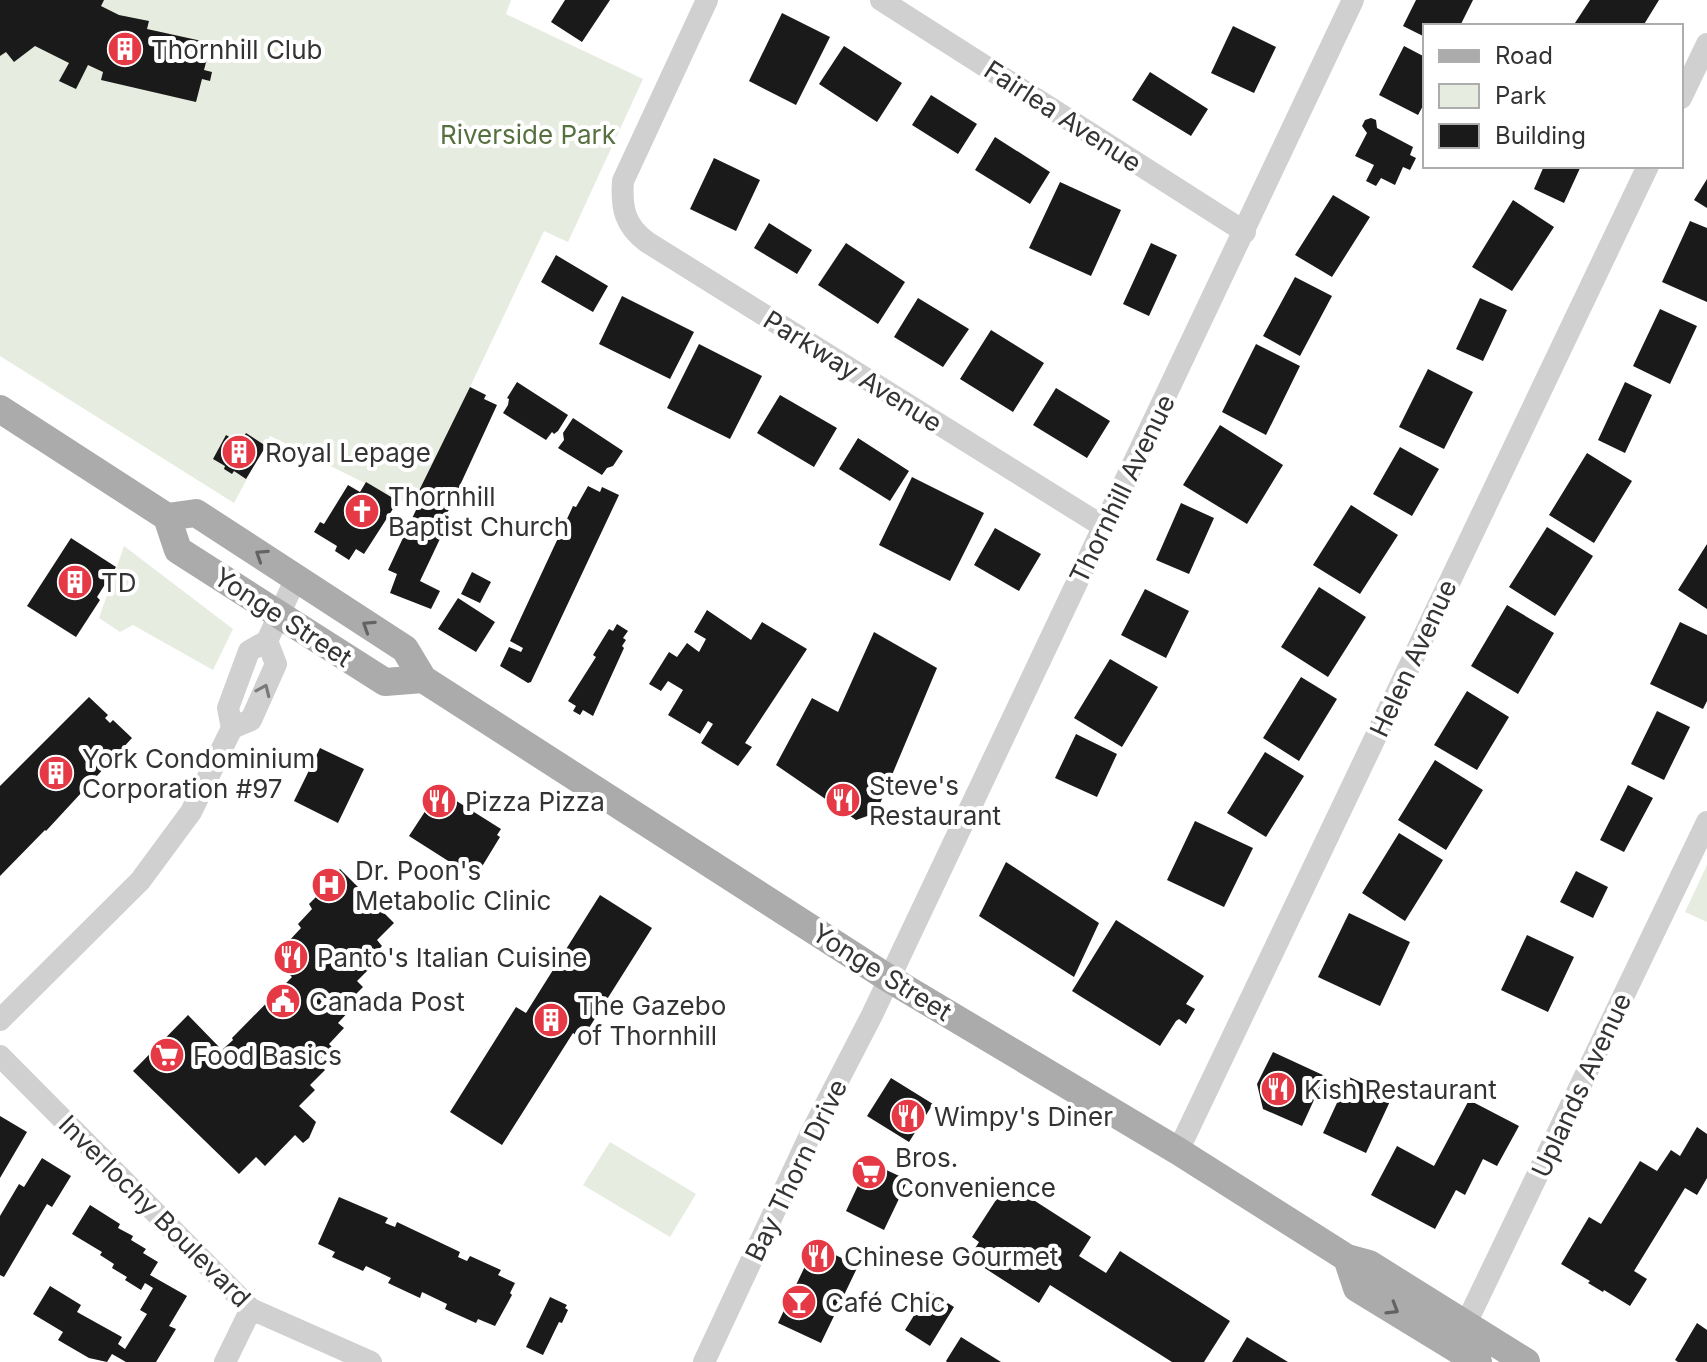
<svg xmlns="http://www.w3.org/2000/svg" width="1707" height="1362" font-family="Inter,sans-serif">
<rect width="100%" height="100%" fill="#fff"/>
<path fill="#e6ecdf" d="M0,0H511L506,14L643,79L568,242L544,231L413,507L270,436L234,503L0,356Z
M124,546L233,629L213,670L133,625L120,632L99,618Z
M1707,865V922L1685,912Z
M610,1142L696,1194L670,1237L583,1185Z"/>
<path fill="#1a1a1a" d="M0,0H104L101,6L119,15L149,21L147,29L211,43L204,70L212,72L210,81L202,79L196,102L101,80L103,72L88,65L76,89L59,81L69,63L35,46L14,62L6,52L0,56Z
M565,0H610L582,42L551,22Z
M1416,0H1473L1460,26H1425V37L1403,26Z
M1590,0H1659L1643,26H1573Z
M782,13L830,37L796,105L749,81Z
M1233,26L1276,47L1254,93L1211,73Z
M844,46L902,83L877,122L819,84Z
M1404,46L1425,57V102L1418,115L1379,95Z
M1150,72L1208,109L1191,136L1132,100Z
M931,95L977,124L958,154L912,125Z
M1371,118L1376,120L1377,128L1413,147L1410,155L1416,158L1410,170L1403,167L1395,185L1381,178L1376,186L1366,181L1374,165L1355,156L1367,133L1362,126L1365,120Z
M995,137L1050,172L1030,204L975,170Z
M714,158L760,180L736,231L690,209Z
M1544,166H1581L1564,203L1534,189Z
M1707,179V208L1694,200Z
M1060,182L1121,210L1091,276L1029,248Z
M1333,195L1370,217L1332,277L1295,255Z
M1513,200L1554,227L1512,291L1472,267Z
M1690,221L1707,228V302L1662,282Z
M769,223L812,250L797,274L754,248Z
M846,243L905,282L878,324L818,285Z
M1151,243L1177,255L1149,316L1123,304Z
M556,255L608,286L593,312L541,282Z
M1295,277L1332,296L1300,356L1263,336Z
M622,296L694,332L670,379L599,344Z
M918,298L969,329L943,367L894,337Z
M1480,298L1507,310L1483,361L1456,349Z
M1660,309L1697,326L1670,384L1633,366Z
M991,330L1044,363L1013,412L960,379Z
M699,344L762,376L730,439L667,408Z
M1256,344L1300,366L1266,435L1222,412Z
M1428,369L1473,392L1444,449L1399,427Z
M517,382L568,415L558,431L554,434L552,432L546,440L503,413L508,405L509,399L507,398Z
M1625,382L1652,395L1625,453L1598,440Z
M470,387L486,395L484,399L497,405L444,520L448,522L420,581L440,591L431,609L390,593L397,574L388,570L416,510L411,507Z
M1056,388L1110,421L1087,458L1033,425Z
M780,395L837,428L814,467L757,433Z
M573,418L623,451L613,466L607,468L602,475L558,448L564,440L563,433Z
M1220,425L1283,465L1247,524L1183,485Z
M246,433L266,446L246,479L234,471L232,474L224,469L225,466L213,459L226,435L240,443Z
M858,438L909,471L890,501L839,469Z
M1400,447L1439,469L1412,516L1373,494Z
M1587,453L1632,481L1594,543L1549,515Z
M912,477L984,513L950,581L879,545Z
M366,482L398,501L364,554L356,549L349,560L335,551L337,546L314,532L320,522L324,524L348,485L360,492Z
M588,486L600,492L602,487L619,495L531,682L528,683L500,666L509,647L521,652L523,648L510,641L573,506L576,507Z
M1181,503L1214,518L1189,574L1156,560Z
M1351,505L1398,535L1360,594L1313,565Z
M1547,527L1593,556L1555,616L1509,587Z
M995,528L1041,554L1019,591L974,565Z
M71,538L116,567L97,597L100,600L76,637L27,606Z
M1707,544V609L1678,590Z
M472,572L491,582L480,603L461,594Z
M1319,587L1366,617L1328,677L1281,647Z
M1145,589L1189,611L1166,658L1121,635Z
M458,598L495,622L476,652L438,629Z
M1507,605L1554,633L1518,694L1471,666Z
M707,610L751,640L762,622L807,649L745,743L752,747L738,766L701,743L713,724L708,721L700,734L668,715L683,690L668,681L661,691L649,684L669,652L677,657L687,643L699,652L706,639L694,632Z
M1680,622L1707,635V701L1703,709L1650,684Z
M617,624L628,631L623,638L626,640L622,646L624,648L593,716L583,710L580,715L573,711L576,706L568,701L596,657L593,655L609,629L613,631Z
M874,632L937,668L876,813L856,820L776,765L812,698L838,712Z
M1110,659L1158,687L1122,747L1074,718Z
M1301,677L1337,699L1299,761L1263,738Z
M1467,691L1509,717L1477,770L1434,745Z
M89,697L108,715L105,718L110,723L113,720L132,738L46,831L45,830L0,876V786Z
M1657,711L1690,727L1664,780L1631,764Z
M1076,734L1117,754L1097,797L1055,778Z
M320,748L364,769L338,823L294,801Z
M1265,752L1304,776L1266,837L1227,813Z
M1435,760L1483,790L1446,850L1398,820Z
M1628,785L1653,798L1624,852L1600,840Z
M439,790L501,829L497,835L500,837L475,878L409,836Z
M1195,821L1253,848L1224,907L1167,880Z
M1399,833L1443,860L1405,921L1362,893Z
M1006,862L1099,923L1074,977L979,916Z
M340,869L394,923L377,940L382,946L367,961L372,966L357,981L363,987L348,1002L353,1007L338,1023L344,1028L329,1044L334,1049L319,1064L325,1070L310,1085L315,1090L299,1106L316,1122L309,1138L303,1143L295,1135L265,1166L256,1157L239,1174L133,1071L188,1015L222,1050L233,1040L232,1038L292,977L276,962L291,948L287,943L301,928L298,924L312,909L309,904L325,888L323,886Z
M1576,871L1608,887L1593,918L1560,902Z
M600,895L652,928L582,1039L573,1033L502,1145L450,1112L516,1007L526,1013Z
M1349,913L1410,942L1380,1006L1318,977Z
M1116,920L1204,976L1186,1004L1195,1009L1186,1024L1179,1019L1176,1021L1160,1046L1072,991Z
M1527,935L1574,957L1548,1012L1501,990Z
M1273,1052L1325,1076L1302,1126L1263,1109L1257,1084Z
M1349,1077L1392,1097L1366,1153L1323,1133Z
M891,1078L933,1104L909,1142L867,1116Z
M1469,1100L1519,1126L1497,1166L1483,1159L1465,1195L1456,1190L1435,1229L1371,1195L1397,1146L1434,1166Z
M0,1116L27,1132L0,1178Z
M1697,1127L1707,1134V1178L1697,1195L1685,1188L1634,1271L1647,1279L1630,1306L1604,1290L1603,1292L1588,1283L1590,1281L1561,1264L1589,1217L1601,1224L1640,1161L1657,1171L1671,1150L1680,1156Z
M42,1158L71,1176L52,1207L47,1204L4,1277L0,1275V1216L19,1184L24,1187Z
M869,1162L908,1180L884,1230L846,1211Z
M1007,1183L1091,1237L1079,1256L1106,1273L1120,1251L1230,1321L1204,1362H1172L1050,1285L1039,1303L969,1258L979,1242L972,1237Z
M339,1197L388,1218L385,1223L395,1227L397,1222L460,1252L458,1257L467,1261L470,1256L501,1270L498,1275L515,1283L510,1293L512,1295L495,1326L478,1319L476,1323L445,1309L447,1304L422,1292L420,1298L388,1283L391,1278L366,1266L363,1271L332,1257L335,1252L318,1244Z
M90,1205L120,1224L118,1228L133,1236L131,1240L146,1249L143,1253L158,1262L150,1275L187,1296L169,1326L176,1329L156,1362H126L112,1354L107,1362L89,1358L58,1340L63,1332L33,1314L50,1286L81,1305L77,1312L122,1337L118,1344L125,1349L147,1314L140,1310L153,1288L145,1283L141,1290L125,1280L127,1277L112,1268L114,1264L100,1255L102,1252L72,1234Z
M815,1245L858,1266L821,1343L778,1323Z
M929,1291L954,1307L930,1346L905,1330Z
M550,1297L567,1305L565,1308L568,1310L562,1323L559,1322L543,1355L526,1347Z
M1697,1323L1707,1330V1362H1678L1675,1360Z
M961,1337L1001,1362H947L946,1361Z
M1247,1337L1288,1362H1232Z"/>
<g fill="none" stroke-linecap="round" stroke-linejoin="round">
<path stroke="#d0d0d0" stroke-width="22" d="M707,0L623,181C621,208 625,226 647,242L1104,527
M881,0L1245,232
M1681,98L1707,44
M232,728L251,720L276,664L267,641
M0,1020L140,881L191,812L232,728L228,708L249,651L267,641L296,578
M0,1056L251,1309L371,1362
M1178,1151L1648,166
M1460,1336L1707,822
M225,1362L251,1309
M704,1362L811,1133L872,1015L1353,0"/>
<path stroke="#ababab" stroke-width="28" d="M0,409L167,517L178,550L253,598L385,682L423,679
M167,517L196,513L405,649L423,679L888,978L1178,1151L1347,1258L1369,1264L1526,1362
M1347,1258L1357,1288L1478,1362"/>
</g>
<defs><path id="oneway-chevron" d="M-2-3.5L2.5 0L-2 3.5" fill="none" stroke-width="1.6" stroke-linecap="round" stroke-linejoin="round" transform="scale(2)"/></defs>
<g stroke="#636363">
<use href="#oneway-chevron" transform="translate(261 555) rotate(-147)"/>
<use href="#oneway-chevron" transform="translate(368 626) rotate(-147)"/>
<use href="#oneway-chevron" transform="translate(1393 1309) rotate(31)"/>
</g>
<use stroke="#7a7a7a" href="#oneway-chevron" transform="translate(264 690) rotate(-66)"/>
<defs>
<symbol id="building-disc" viewBox="-11 -11 22 22"><circle r="9.5" fill="#e63946" stroke="#fff"/><path d="M-4-6H4V6H1V3H-1V6H-4ZM-2.5-4.3h1.7v1.8h-1.7ZM.8-4.3h1.7v1.8H.8ZM-2.5-1h1.7V.8h-1.7ZM.8-1h1.7V.8H.8Z" fill="#fff"/></symbol>
<symbol id="church-disc" viewBox="-11 -11 22 22"><circle r="9.5" fill="#e63946" stroke="#fff"/><path d="M-1.2-6h2.4v3.5h3.3v2.4h-3.3V6h-2.4V-.1h-3.3v-2.4h3.3Z" fill="#fff"/></symbol>
<symbol id="restaurant-disc" viewBox="-11 -11 22 22"><circle r="9.5" fill="#e63946" stroke="#fff"/><path d="M-5-6h1v4h1v-4h1v4h1v-4h1v5L-1.5 .5V6h-2V.5L-5-1ZM5-6V6H3V1.5H1.5Q1.5-4 5-6Z" fill="#fff"/></symbol>
<symbol id="hospital-disc" viewBox="-11 -11 22 22"><circle r="9.5" fill="#e63946" stroke="#fff"/><path d="M-5-5h3v3.5h4V-5h3V5h-3V1.5h-4V5h-3Z" fill="#fff"/></symbol>
<symbol id="civic-disc" viewBox="-11 -11 22 22"><circle r="9.5" fill="#e63946" stroke="#fff"/><path d="M-.6-6.5H3V-4.5H.6V-3L4-1V1h2V6H-6V1h2V-1L-.6-3ZM-1.2 2.5V6h2.4V2.5Z" fill="#fff"/></symbol>
<symbol id="supermarket-disc" viewBox="-11 -11 22 22"><circle r="9.5" fill="#e63946" stroke="#fff"/><path d="M-6-5.5h2.5l.6 2H6L4.5 2H-2.5L-4.4-4H-6ZM-1.5 3.2a1.3 1.3 0 1 0 .1 0ZM3 3.2a1.3 1.3 0 1 0 .1 0Z" fill="#fff"/></symbol>
<symbol id="bar-disc" viewBox="-11 -11 22 22"><circle r="9.5" fill="#e63946" stroke="#fff"/><path d="M-6-5H6L.8 .8V4.5H3.5V6h-7V4.5H-.8V.8Z" fill="#fff"/></symbol>
</defs>
<g fill-rule="evenodd">
<use href="#building-disc" x="105" y="29" width="40" height="40"/>
<use href="#building-disc" x="219" y="432" width="40" height="40"/>
<use href="#church-disc" x="342" y="491" width="40" height="40"/>
<use href="#building-disc" x="55" y="562" width="40" height="40"/>
<use href="#building-disc" x="36" y="753" width="40" height="40"/>
<use href="#restaurant-disc" x="823" y="780" width="40" height="40"/>
<use href="#restaurant-disc" x="419" y="781" width="40" height="40"/>
<use href="#hospital-disc" x="309" y="865" width="40" height="40"/>
<use href="#restaurant-disc" x="271" y="937" width="40" height="40"/>
<use href="#civic-disc" x="263" y="981" width="40" height="40"/>
<use href="#building-disc" x="531" y="1000" width="40" height="40"/>
<use href="#supermarket-disc" x="147" y="1035" width="40" height="40"/>
<use href="#restaurant-disc" x="1258" y="1069" width="40" height="40"/>
<use href="#restaurant-disc" x="888" y="1096" width="40" height="40"/>
<use href="#supermarket-disc" x="849" y="1152" width="40" height="40"/>
<use href="#restaurant-disc" x="798" y="1236" width="40" height="40"/>
<use href="#bar-disc" x="779" y="1282" width="40" height="40"/>
</g>
<g text-anchor="middle" dominant-baseline="central" stroke-width="8" stroke-linejoin="round" paint-order="stroke">
<g font-size="26" fill="#333" stroke="#fff" text-anchor="start">
<text x="151" y="49">Thornhill Club</text>
<text x="265" y="452">Royal Lepage</text>
<text x="388" y="496">Thornhill<tspan x="388" dy="30">Baptist Church</tspan></text>
<text x="101" y="582">TD</text>
<text x="82" y="758">York Condominium<tspan x="82" dy="30">Corporation #97</tspan></text>
<text x="869" y="785">Steve's<tspan x="869" dy="30">Restaurant</tspan></text>
<text x="465" y="801">Pizza Pizza</text>
<text x="355" y="870">Dr. Poon's<tspan x="355" dy="30">Metabolic Clinic</tspan></text>
<text x="317" y="957">Panto's Italian Cuisine</text>
<text x="309" y="1001">Canada Post</text>
<text x="577" y="1005">The Gazebo<tspan x="577" dy="30">of Thornhill</tspan></text>
<text x="193" y="1055">Food Basics</text>
<text x="1304" y="1089">Kish Restaurant</text>
<text x="934" y="1116">Wimpy's Diner</text>
<text x="895" y="1157">Bros.<tspan x="895" dy="30">Convenience</tspan></text>
<text x="844" y="1256">Chinese Gourmet</text>
<text x="825" y="1302">Café Chic</text>
</g>
<g font-size="26" fill="#333" stroke="#fff">
<text transform="translate(1063 116) rotate(33)">Fairlea Avenue</text>
<text transform="translate(853 371) rotate(32)">Parkway Avenue</text>
<text transform="translate(1122 489) rotate(-64)">Thornhill Avenue</text>
<text transform="translate(283 617) rotate(33)">Yonge Street</text>
<text transform="translate(1413 658) rotate(-65)">Helen Avenue</text>
<text transform="translate(882 972) rotate(32)">Yonge Street</text>
<text transform="translate(1581 1085) rotate(-65)">Uplands Avenue</text>
<text transform="translate(796 1170) rotate(-64)">Bay Thorn Drive</text>
<text transform="translate(155 1211) rotate(45)">Inverlochy Boulevard</text>
</g>
<g font-size="26" fill="#56703f" stroke="#fff">
<text x="528" y="134">Riverside Park</text>
</g>
</g>
<rect x="1423" y="24" width="260" height="144" fill="#ffffff" stroke="#adadad" stroke-width="2"/>
<rect x="1439" y="50" width="40" height="12" fill="#ababab" stroke="#adadad" stroke-width="2"/>
<text x="1495" y="64" font-size="24" fill="#333333">Road</text>
<rect x="1439" y="84" width="40" height="24" fill="#e6ecdf" stroke="#adadad" stroke-width="2"/>
<text x="1495" y="104" font-size="24" fill="#333333">Park</text>
<rect x="1439" y="124" width="40" height="24" fill="#1a1a1a" stroke="#adadad" stroke-width="2"/>
<text x="1495" y="144" font-size="24" fill="#333333">Building</text>
</svg>
